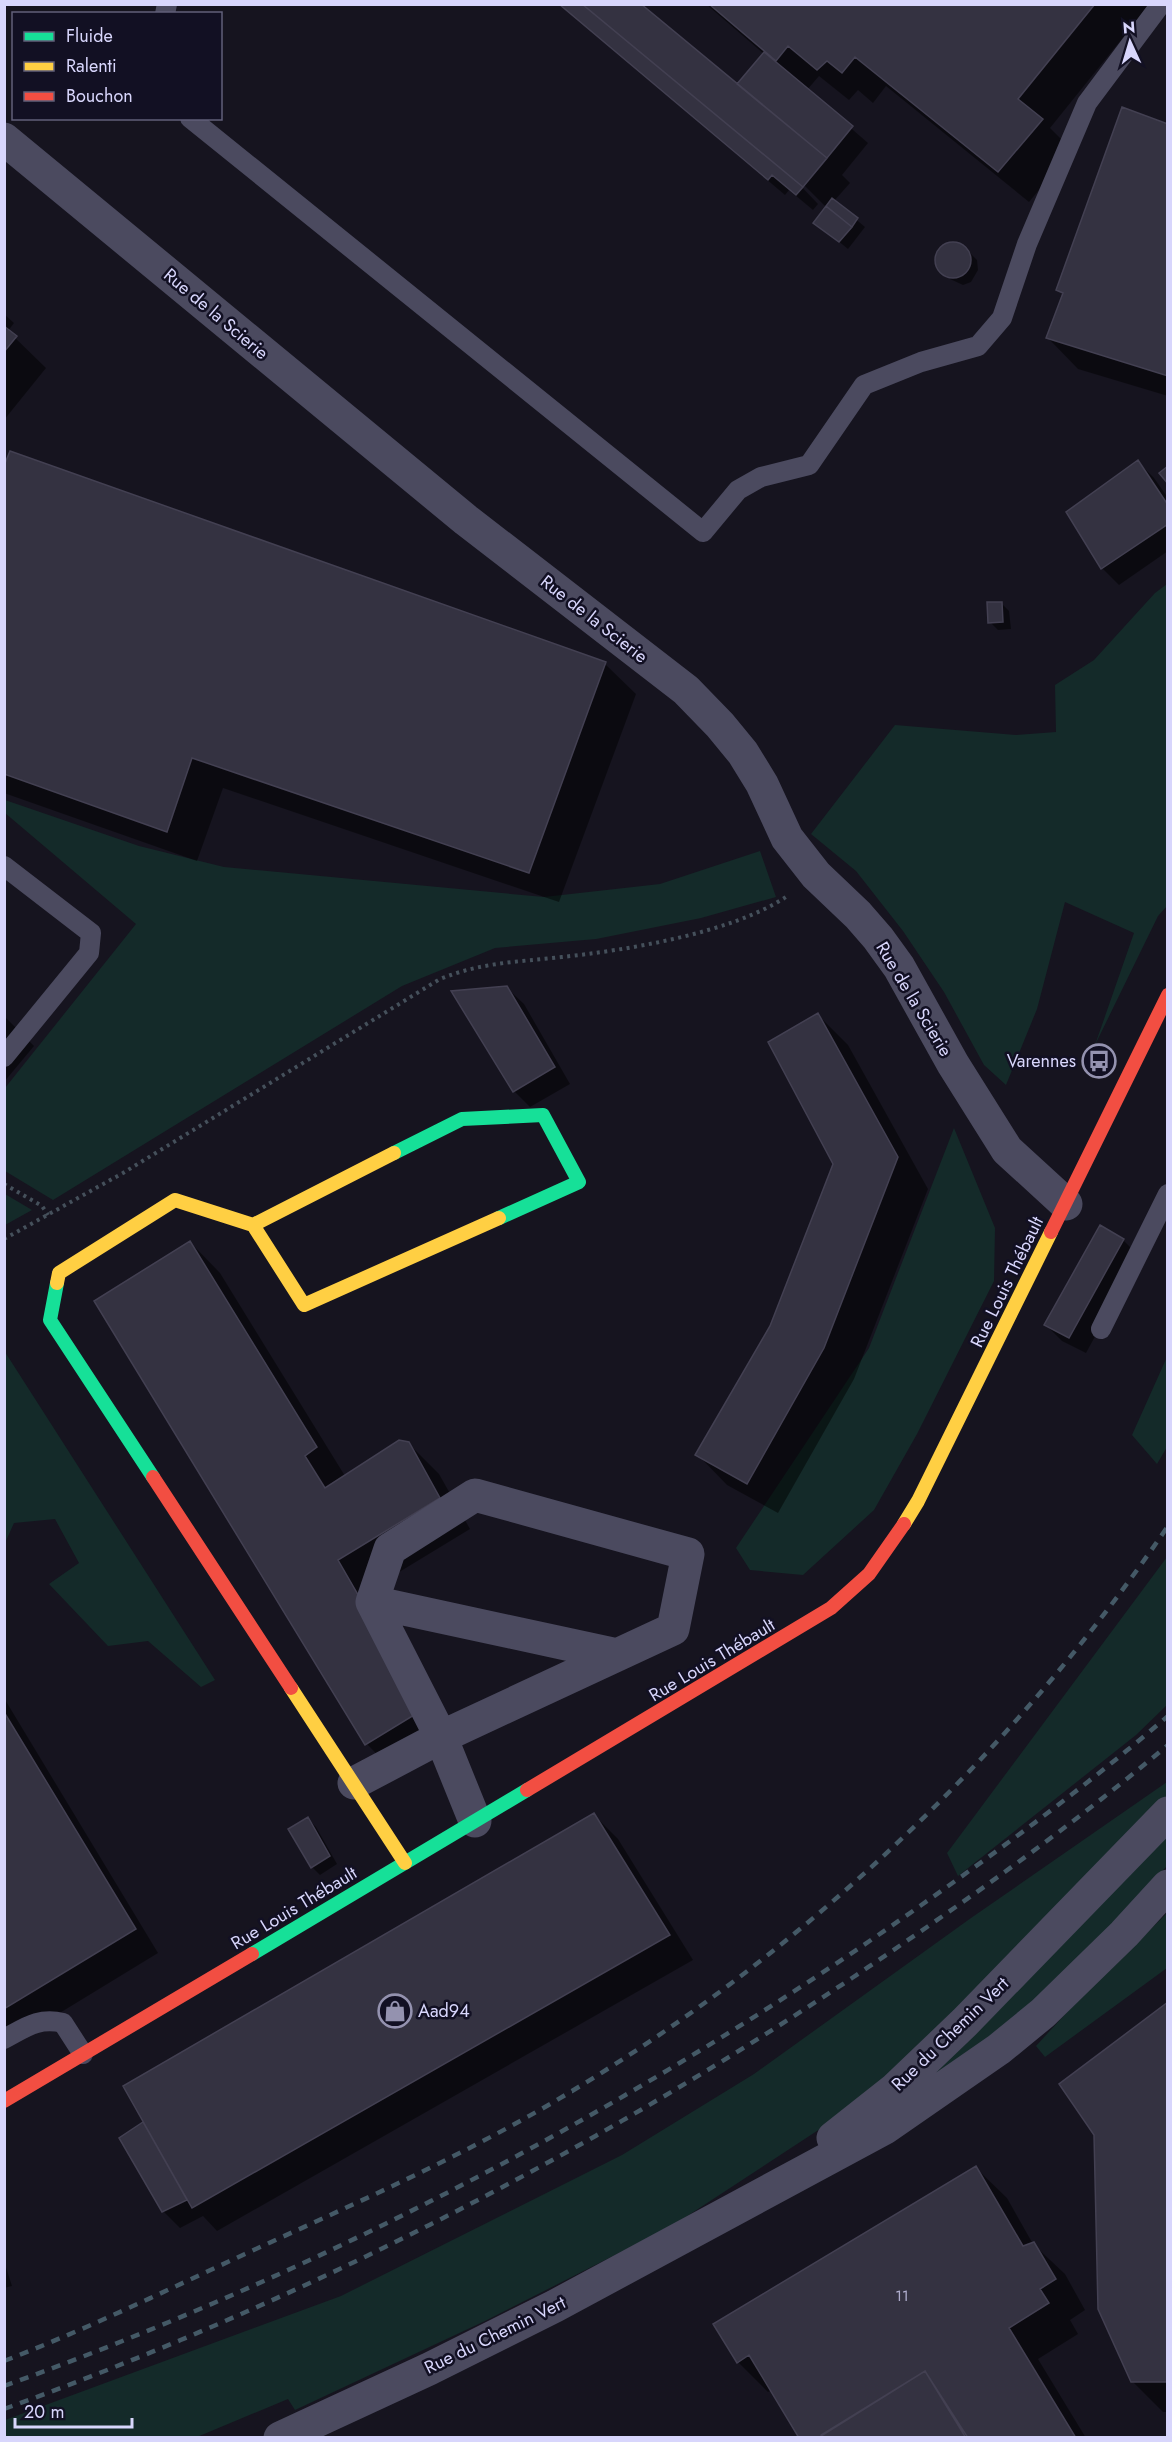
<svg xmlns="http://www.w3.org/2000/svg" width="1172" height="2442" font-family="Jost,sans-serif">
<rect width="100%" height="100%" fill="#16141f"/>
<path fill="#142a29" d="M1167,584V906L1158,916L1095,1045L1134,933L1065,902L1037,1009L1006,1085L984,1065L944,992L903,931L856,871L811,834L895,725L1016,735L1056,732L1055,685L1094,660L1155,593Z
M5,800L139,846L224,867L544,897L660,884L760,851L776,897L701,918L596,939L495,948L402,986L53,1200L5,1171V1088L136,924L5,813Z
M954,1128L995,1228L994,1281L917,1434L874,1510L803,1575L750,1570L736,1548L869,1348Z
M5,1194L32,1210L5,1225Z
M5,1352L215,1680L201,1687L148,1641L108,1646L49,1584L79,1563L55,1519L14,1523L5,1543Z
M1167,1357V1447L1157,1464L1132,1435Z
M1167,1557V1705L1136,1735L958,1876L947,1853Z
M1167,1782V1798L884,2087L672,2226L485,2321L295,2410L288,2399L197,2437L5,2438V2420L341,2296L622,2155L754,2074L971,1918Z
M1167,1830V1866L1021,2019L886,2117Z
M1167,1913V1968L1045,2057L1036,2046L1069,2010Z"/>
<path fill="#0007" d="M559,4H638L737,86L764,54L706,4H1150L1050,128L1072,150L1029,202L886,86L873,103L858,90L849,100L819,76L807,90L868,143L842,175L850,183L834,201L865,227L848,249L815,222L831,212L799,180L797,182L818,204L813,210L789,190L785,195Z
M1168,126V396L1078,369L1048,338L1064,295L1058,290Z
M956,243L964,247L977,260L978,270L971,282L963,285L950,279L941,270L937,258L943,247Z
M4,314L14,323L8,331L46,368L4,420Z
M1138,462L1154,478L1168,498V551L1119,585L1103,569L1068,513Z
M4,471L605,664L636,694L559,902L223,788L197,861L4,793Z
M1001,603L1009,611L1011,629L998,630L990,622Z
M507,988L524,1004L570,1084L530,1107L514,1091Z
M818,1015L848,1045L928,1189L854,1379L778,1513L727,1485L697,1454L771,1327L834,1164Z
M4,1016L34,1046L4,1082Z
M1123,1240L1139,1256L1086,1353L1062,1341L1046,1325Z
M190,1242L220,1273L345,1476L408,1443L439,1474L470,1529L368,1591L454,1740L397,1775L367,1744L96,1301Z
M4,1698L158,1953L4,2047Z
M594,1815L618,1839L693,1960L217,2231L203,2216L180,2228L164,2212L121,2138L143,2124L148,2129Z
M308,1819L316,1827L337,1864L320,1875L312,1867Z
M1168,2004V2412H1163L1132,2381Z
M976,2168L1007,2198L1033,2244L1065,2274L1085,2310L1070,2320L1078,2334L1038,2359L1086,2438H800L772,2390L768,2392L738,2362Z
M4,2261L12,2286L4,2288Z"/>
<path fill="#343241" stroke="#434052" stroke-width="1.5" d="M559,4H582L803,187L796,195L772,175L768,180Z
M582,4H641L827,158L803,187Z
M709,4H1095L1018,99L1043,119L998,172L855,57L842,73L827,61L817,70L788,46L776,61Z
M764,52L853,126L827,158L737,84Z
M1122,107L1168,124V376L1046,338L1063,293L1056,290Z
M832,198L858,218L852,227L826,206Z
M826,206L852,227L839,242L813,223Z
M935 260a18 18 0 1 1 36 0a18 18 0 1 1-36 0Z
M4,326L17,336L4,352Z
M10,451L606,662L529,873L192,758L167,832L4,774V466Z
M1138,460L1168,505V524L1101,569L1066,512Z
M1168,466V484L1159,473Z
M987,602H1002L1003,622L988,623Z
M507,986L555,1067L513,1092L451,991Z
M818,1013L898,1157L824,1348L747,1484L695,1455L770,1326L833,1164L768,1042Z
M1100,1225L1124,1239L1069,1338L1044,1325Z
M190,1241L317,1447L305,1456L325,1488L399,1440L409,1442L440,1498L338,1560L424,1709L365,1745L94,1301Z
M4,1712L136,1929L4,2009Z
M594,1813L670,1935L192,2208L123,2086Z
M308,1817L330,1856L311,1868L288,1829Z
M1168,2002V2382H1131L1098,2309L1094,2135L1059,2084Z
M143,2122L187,2200L162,2212L119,2138Z
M976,2166L1023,2246L1034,2242L1056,2279L1040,2289L1049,2303L1009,2328L1076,2438H968L925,2371L818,2438H799L749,2355L737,2363L713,2324Z
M925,2371L966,2438H822L821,2435Z"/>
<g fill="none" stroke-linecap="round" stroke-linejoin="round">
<path stroke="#45505b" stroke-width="4" stroke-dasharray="3 4.5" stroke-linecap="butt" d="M4,1184L42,1206L48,1215
M4,1239L123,1173L440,979C482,962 518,962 562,957C628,950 731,933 786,897"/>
<path stroke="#4b4a5f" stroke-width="20" d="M165,14L167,4
M190,118L703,532L738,490L761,477L809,465L864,385L921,362L978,346L1002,318L1027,244L1087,103L1161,4
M4,866L91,933L89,953L4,1057
M1101,1329L1168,1194
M4,2039C25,2028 38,2017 63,2023L83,2054"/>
<path stroke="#4b4a5f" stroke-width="33" d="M4,139L466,520L686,690L720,725L743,753L762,784L787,838L816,875L858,915L878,938L899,967L953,1064L1007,1150L1066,1204
M372,1602L617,1655
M354,1783L441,1737L372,1602L390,1549L475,1495L688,1554L673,1629L441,1737L475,1821
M833,2138L895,2089L965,2022L1168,1813
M280,2438L429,2369L555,2306L885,2128L999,2049L1043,2013L1124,1934L1168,1886"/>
<path stroke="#16e098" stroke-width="14" d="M394,1153L462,1119L543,1115L579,1182L499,1218
M57,1283L50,1320L153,1477
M252,1954L527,1790"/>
<path stroke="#ffcf43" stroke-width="14" d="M253,1225L304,1305L499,1218
M57,1283L59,1273L175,1200L253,1225L394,1153
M904,1524L918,1501L1051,1232
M291,1688L405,1863"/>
<path stroke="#f24e42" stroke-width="14" d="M1051,1232L1168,995
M153,1477L291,1688
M527,1790L831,1608L869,1574L904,1524
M4,2101L252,1954"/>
<path stroke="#445966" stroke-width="4.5" stroke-dasharray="9 8" stroke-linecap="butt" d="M4,2361C87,2329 165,2291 245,2254C356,2203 468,2154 572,2091C807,1949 1013,1753 1168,1526
M4,2386C329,2269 639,2104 920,1906C1005,1846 1089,1784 1168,1716
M4,2409C303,2301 588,2154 852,1978C961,1905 1068,1829 1168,1745"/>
</g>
<defs>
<symbol id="bus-ring" viewBox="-11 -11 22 22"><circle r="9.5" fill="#121023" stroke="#9492af" stroke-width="1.5"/><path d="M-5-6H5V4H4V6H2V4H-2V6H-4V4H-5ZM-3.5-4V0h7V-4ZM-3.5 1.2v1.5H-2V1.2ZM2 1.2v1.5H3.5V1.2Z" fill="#9492af"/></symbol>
<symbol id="shop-ring" viewBox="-11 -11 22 22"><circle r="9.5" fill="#121023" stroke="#9492af" stroke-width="1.5"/><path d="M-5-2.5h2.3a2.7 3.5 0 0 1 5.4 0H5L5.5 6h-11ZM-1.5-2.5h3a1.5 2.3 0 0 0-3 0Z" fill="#9492af"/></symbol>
</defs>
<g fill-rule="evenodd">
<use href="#bus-ring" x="1080" y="1042" width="38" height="38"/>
<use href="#shop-ring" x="376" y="1992" width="38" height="38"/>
</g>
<g text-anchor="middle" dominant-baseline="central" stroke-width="5" stroke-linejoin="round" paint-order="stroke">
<g font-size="15" fill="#afadcd">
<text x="902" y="2296">11</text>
</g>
<g font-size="18" fill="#d8d6fc" stroke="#121023">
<text transform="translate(216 314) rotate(40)">Rue de la Scierie</text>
<text transform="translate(594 619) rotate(38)">Rue de la Scierie</text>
<text transform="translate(914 999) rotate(59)">Rue de la Scierie</text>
<text transform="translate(1007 1282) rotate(-64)">Rue Louis Thébault</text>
<text transform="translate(712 1660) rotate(-31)">Rue Louis Thébault</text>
<text transform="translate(294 1908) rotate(-31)">Rue Louis Thébault</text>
<text transform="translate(950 2034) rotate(-44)">Rue du Chemin Vert</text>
<text transform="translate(495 2335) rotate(-26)">Rue du Chemin Vert</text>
</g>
<g font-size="18" fill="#d8d6fc" stroke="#121023" text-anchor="end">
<text x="1076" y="1061">Varennes</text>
<text x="418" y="2011" text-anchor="start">Aad94</text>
</g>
</g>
<rect width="1172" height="2442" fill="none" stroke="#d8d6fc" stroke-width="12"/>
<rect x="12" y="12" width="210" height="108" fill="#121023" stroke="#615f7a" stroke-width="1.5"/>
<rect x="24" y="32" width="30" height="9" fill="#16e098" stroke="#615f7a" stroke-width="1.5"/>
<text x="66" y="42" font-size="18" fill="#d8d6fc">Fluide</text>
<rect x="24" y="62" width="30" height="9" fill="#ffcf43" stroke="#615f7a" stroke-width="1.5"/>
<text x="66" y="72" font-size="18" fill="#d8d6fc">Ralenti</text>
<rect x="24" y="92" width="30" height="9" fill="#f24e42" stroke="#615f7a" stroke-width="1.5"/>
<text x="66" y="102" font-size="18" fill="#d8d6fc">Bouchon</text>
<g transform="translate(1130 42) rotate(356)" stroke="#121023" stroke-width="4.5" paint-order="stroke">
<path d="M0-4.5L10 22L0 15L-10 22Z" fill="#d8d6fc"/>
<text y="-9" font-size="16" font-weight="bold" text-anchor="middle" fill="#d8d6fc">N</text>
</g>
<path d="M15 2418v9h117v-9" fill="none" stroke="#d8d6fc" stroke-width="3"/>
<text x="24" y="2418" font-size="18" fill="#d8d6fc" stroke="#121023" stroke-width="4.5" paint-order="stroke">20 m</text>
</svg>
